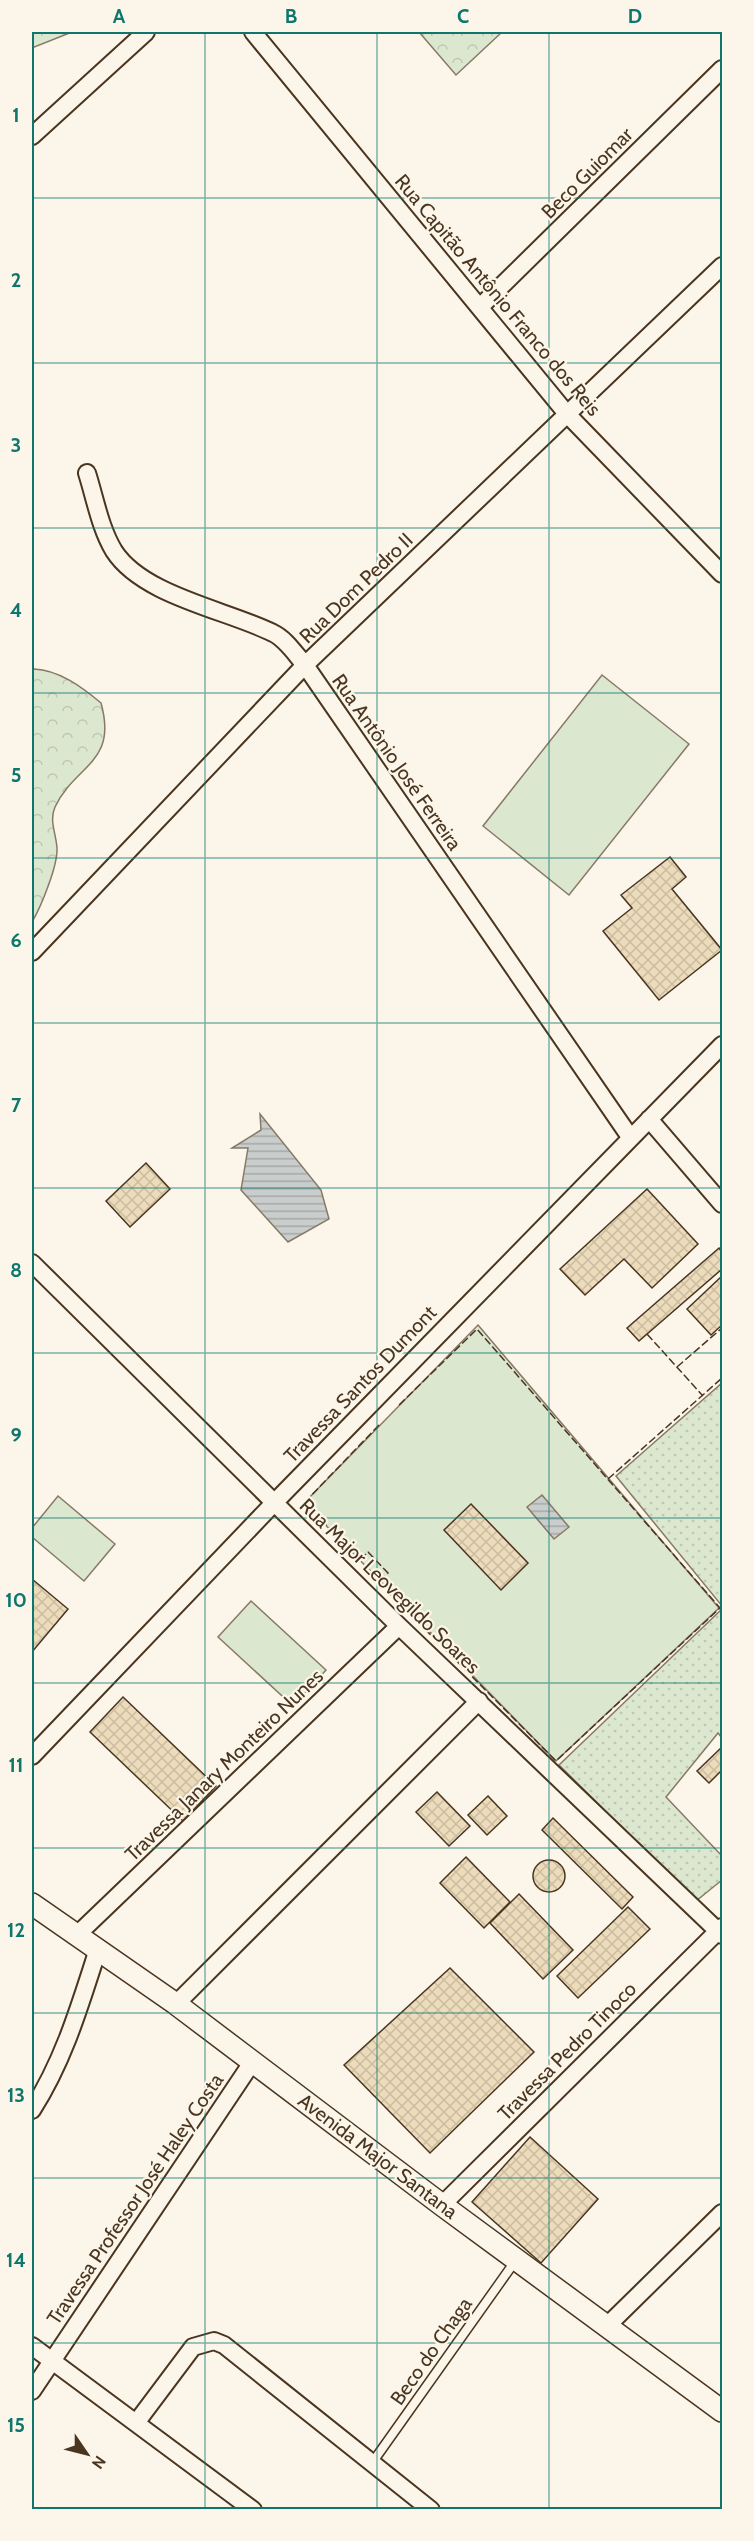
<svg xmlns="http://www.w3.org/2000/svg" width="754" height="2541" font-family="Cabin,sans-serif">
<defs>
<pattern id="grass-dots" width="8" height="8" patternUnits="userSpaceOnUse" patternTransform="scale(1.5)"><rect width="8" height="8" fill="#dce7d0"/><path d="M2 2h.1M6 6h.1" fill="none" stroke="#bec7b2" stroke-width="1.8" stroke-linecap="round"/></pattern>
<pattern id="forest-crowns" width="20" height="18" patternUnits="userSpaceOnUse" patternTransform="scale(1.5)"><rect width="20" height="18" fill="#dce7d0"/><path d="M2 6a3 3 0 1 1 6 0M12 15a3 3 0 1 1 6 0" fill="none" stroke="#bec7b2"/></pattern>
<pattern id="water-rules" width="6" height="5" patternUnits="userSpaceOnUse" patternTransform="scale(1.5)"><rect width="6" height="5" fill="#c9cecd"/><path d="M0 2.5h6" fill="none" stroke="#a5a8a6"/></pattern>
<pattern id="building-cross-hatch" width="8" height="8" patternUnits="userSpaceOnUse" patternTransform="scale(1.5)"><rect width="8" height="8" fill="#ecdcbc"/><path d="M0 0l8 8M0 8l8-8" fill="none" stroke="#ccbda1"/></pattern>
</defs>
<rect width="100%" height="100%" fill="#fbf6e9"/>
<path fill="url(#grass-dots)" stroke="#887966" stroke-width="1.5" d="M722,1383V1606L616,1476Z
M722,1609V1738L718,1733L666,1797L722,1856V1880L696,1901L559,1765Z"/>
<path fill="url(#forest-crowns)" stroke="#887966" stroke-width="1.5" d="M32,32H72L32,48Z
M419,32H502L456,75Z
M34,669C59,670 82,687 101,703C118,764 75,764 55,807C49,821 56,833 57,848C58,865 41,907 32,922V671Z"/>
<path fill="#dce7d0" stroke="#887966" stroke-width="1.5" d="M602,675L689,744L569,895L483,826Z
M478,1325L719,1608L556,1761L304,1503Z
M58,1496L115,1544L84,1581L32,1537V1528Z
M251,1601L326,1670L293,1706L218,1637Z"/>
<path fill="url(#water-rules)" stroke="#887966" stroke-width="1.5" d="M260,1114L321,1190L329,1219L288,1242L241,1190L248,1148H232L261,1130Z
M542,1495L569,1527L554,1539L527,1507Z"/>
<path fill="url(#building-cross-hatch)" stroke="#4a3520" stroke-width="1.5" d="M670,857L686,877L672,889L722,950L659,1000L603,931L632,908L621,895Z
M146,1163L170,1189L130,1227L106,1201Z
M647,1189L698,1244L652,1288L624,1259L585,1295L560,1269Z
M719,1248L722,1252V1269L639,1341L627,1328Z
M722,1276V1325L711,1335L687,1309Z
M471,1504L528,1563L501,1590L444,1530Z
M32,1579L68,1609L32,1652Z
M123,1697L216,1786L183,1821L90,1732Z
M722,1747V1770L709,1783L697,1771Z
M437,1792L470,1826L449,1846L416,1812Z
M488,1796L507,1816L487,1835L468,1815Z
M553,1818L633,1897L622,1909L542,1830Z
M466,1857L510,1902L484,1928L440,1883Z
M533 1876a16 16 0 1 1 32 0a16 16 0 1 1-32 0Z
M519,1894L573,1950L543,1979L490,1923Z
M628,1907L650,1929L578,1998L557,1976Z
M450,1968L534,2052L430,2153L344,2065Z
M530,2137L598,2199L541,2263L472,2202Z"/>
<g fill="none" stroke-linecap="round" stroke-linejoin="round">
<defs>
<path id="service" d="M372,2463L516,2260"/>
<path id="minor" d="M253,32L567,414L722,574
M32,136L146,32
M480,307L722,69
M87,473C95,498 100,528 114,551C143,596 227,610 273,633C286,639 296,655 305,665L630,1137
M32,952L305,665L722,266
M649,1119L722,1204
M32,1263L399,1626L722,1935
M32,1756L274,1503L722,1045
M78,1934L399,1626
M176,2004L479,1701
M32,2110C64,2060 80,2005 98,1949
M442,2205L722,1927
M607,2326L722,2213
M32,2346L253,2510
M32,2391L253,2061
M136,2423L193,2347L214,2341L224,2345L431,2510"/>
<path id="tertiary" d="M32,1904L176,2004L442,2205L722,2411"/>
</defs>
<use href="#service" stroke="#4a3520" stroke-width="11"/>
<use href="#minor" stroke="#4a3520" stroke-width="20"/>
<use href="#tertiary" stroke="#4a3520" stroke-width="24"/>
<use href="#service" stroke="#fbf6e9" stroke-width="8"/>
<use href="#minor" stroke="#fbf6e9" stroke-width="16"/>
<use href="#tertiary" stroke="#fbf6e9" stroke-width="21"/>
<path stroke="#4a3520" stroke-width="1.5" stroke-dasharray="8 3" stroke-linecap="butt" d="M647,1334L703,1396
M677,1367L722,1328
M379,1425L304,1503L361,1559L368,1552L388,1573L378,1582L556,1761L720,1608L477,1329L398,1406
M608,1479L722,1378"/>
</g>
<path fill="none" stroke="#0f766e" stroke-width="1.5" stroke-opacity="0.55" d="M205,32V2510M377,32V2510M549,32V2510M32,198H722M32,363H722M32,528H722M32,693H722M32,858H722M32,1023H722M32,1188H722M32,1353H722M32,1518H722M32,1683H722M32,1848H722M32,2013H722M32,2178H722M32,2343H722"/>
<g text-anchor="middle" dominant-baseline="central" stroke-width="4.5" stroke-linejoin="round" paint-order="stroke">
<g font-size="20" fill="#4a3520" stroke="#fbf6e9">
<text transform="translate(587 173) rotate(-45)">Beco Guiomar</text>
<text transform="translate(498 295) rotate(50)">Rua Capitão Antônio Franco dos Reis</text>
<text transform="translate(356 588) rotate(-44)">Rua Dom Pedro II</text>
<text transform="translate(397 762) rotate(55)">Rua Antônio José Ferreira</text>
<text transform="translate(360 1384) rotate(-46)">Travessa Santos Dumont</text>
<text transform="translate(390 1586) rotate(44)">Rua Major Leovegildo Soares</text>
<text transform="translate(224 1765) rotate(-44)">Travessa Janary Monteiro Nunes</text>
<text transform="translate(567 2051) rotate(-45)">Travessa Pedro Tinoco</text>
<text transform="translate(378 2156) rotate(37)">Avenida Major Santana</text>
<text transform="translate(135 2199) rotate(-56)">Travessa Professor José Haley Costa</text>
<text transform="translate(431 2351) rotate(-55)">Beco do Chaga</text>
</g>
</g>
<rect width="754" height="2541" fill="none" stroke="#fbf6e9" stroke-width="66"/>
<g transform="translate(87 2454) rotate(125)" stroke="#fbf6e9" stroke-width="4.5" paint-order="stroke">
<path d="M0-4.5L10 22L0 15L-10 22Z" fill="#4a3520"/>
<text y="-9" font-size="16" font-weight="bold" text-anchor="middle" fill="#4a3520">N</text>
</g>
<rect x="33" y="33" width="688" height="2475" fill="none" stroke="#0f766e" stroke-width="2"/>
<g font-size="20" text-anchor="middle" font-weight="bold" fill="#0f766e">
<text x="119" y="23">A</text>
<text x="291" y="23">B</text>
<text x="463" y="23">C</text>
<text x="635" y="23">D</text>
<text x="16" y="122">1</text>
<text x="16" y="287">2</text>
<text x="16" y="452">3</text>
<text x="16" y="617">4</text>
<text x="16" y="782">5</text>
<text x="16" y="947">6</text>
<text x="16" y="1112">7</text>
<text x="16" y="1277">8</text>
<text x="16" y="1442">9</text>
<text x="16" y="1607">10</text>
<text x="16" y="1772">11</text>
<text x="16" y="1937">12</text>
<text x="16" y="2102">13</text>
<text x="16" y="2267">14</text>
<text x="16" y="2432">15</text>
</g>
</svg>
